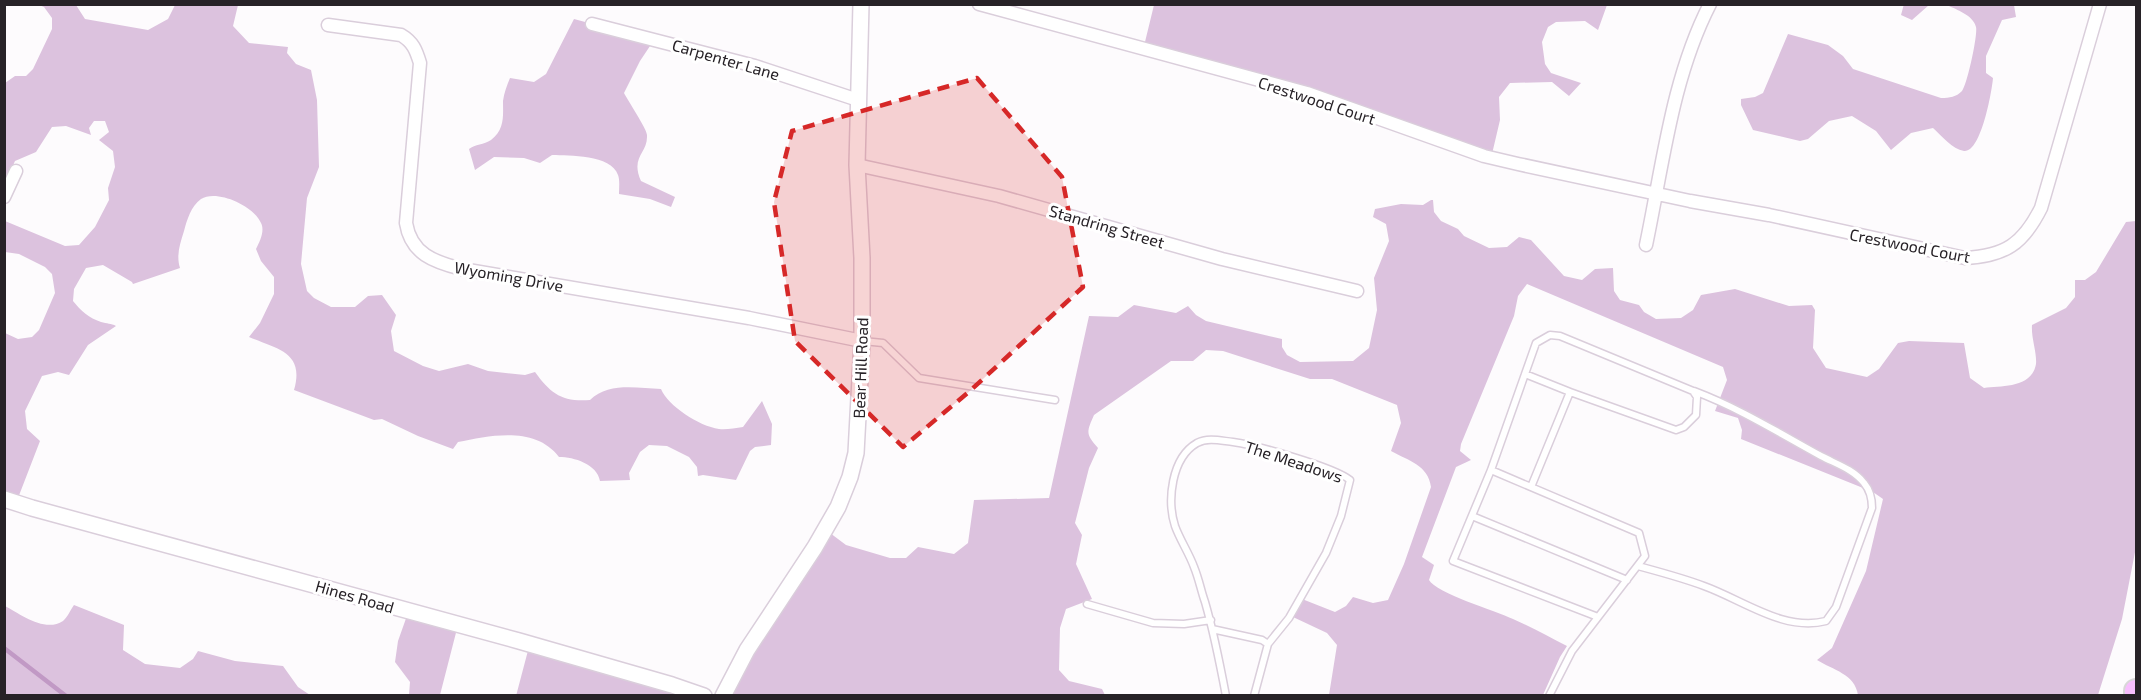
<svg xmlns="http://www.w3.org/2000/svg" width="2141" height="700" font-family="'Exo 2',sans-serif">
<rect width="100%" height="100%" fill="#fdfbfd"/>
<path fill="#dcc2de" d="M1904,4H1929V5L1912,20L1901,15Z
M39,5H76L85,19L148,30L168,19L175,5H238L233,26L249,43L288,47L287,53L296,64L311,70L317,100L319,167L307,198L301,264L307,291L314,298L331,307H355L368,296L382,295L396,315L391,331L394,351L423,366L439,371L468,364L488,371L525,375L535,372C551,394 562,402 590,400C608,382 637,388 661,389C668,406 699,426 719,429C726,430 735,428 743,427L762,401L772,424L771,445L755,447L750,451L736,480L703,475L698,476L697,467L689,457L667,446L649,445L640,452L629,473L630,480L600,481C597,464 574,457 559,457C536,426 491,435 458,442L453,449L418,436L382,419L374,420L294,390C305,352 277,349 249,337L260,323L274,294V277L261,261L256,249C260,241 265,231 261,223C254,206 217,189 201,199C191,206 187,220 184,231C180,244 176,255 180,268L133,284L132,282L103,265L86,268L74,289L73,301C81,311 89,318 101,322C107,324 111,323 116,326L88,345L69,375L58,372L42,376L25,411L27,429L40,441L18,498L5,494V333L18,339L32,337L39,330L55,293L52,274L45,267L19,254L5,252V221L65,246L79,245L95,227L109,200L108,188L115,167L113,151L99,140L109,132L105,121H94L89,128L91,135L66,126L52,127L36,152L15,161L5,183V83L15,76H26L33,69L52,29V18L44,7Z
M1154,5H1607L1598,30L1585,21L1556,22L1548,27L1542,42L1545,64L1551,73L1581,83L1569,96L1552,82L1510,83L1499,97L1500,120L1492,154L1144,46Z
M1947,5H2014L2016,17L2002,20L1986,56V73L1993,78C1992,91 1981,153 1964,151C1952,149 1942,136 1933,128L1911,133L1891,150L1876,131L1852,116L1829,121L1808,139L1800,141L1753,130L1741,105V99L1755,97L1763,93L1788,34L1828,45L1843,56L1853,69L1941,98C1950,98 1956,97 1962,91C1967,85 1978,35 1976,27C1973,15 1957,10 1947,5Z
M574,19L641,37L650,46L640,61L624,93C628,101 647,129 647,135C648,154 630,156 641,181L675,197L671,207L650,199L619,194C619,188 620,180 618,175C611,154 569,156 552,155L540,163L524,158L494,157L475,170L469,149C475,144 484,145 491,140C505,129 503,116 503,101C504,93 507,85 510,78L534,82L546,74Z
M1431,200H1433L1434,212L1441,221L1458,229L1464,236L1489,248L1507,247L1519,237L1531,240L1564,276L1582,280L1595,269L1613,268L1614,291L1620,300L1639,305L1644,312L1656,319L1681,318L1693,310L1701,295L1735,289L1789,306L1812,305L1815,310L1813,348L1826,368L1867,377L1879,369L1898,343L1909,341L1964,343L1970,378L1984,388C2002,386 2032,388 2036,364C2037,352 2031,338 2032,325L2066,308L2075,297V280H2085L2096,272L2126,222L2136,221V547L2122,619L2098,695H1858C1855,674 1833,670 1817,660L1832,648L1866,571L1883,499L1873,492L1741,439L1742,430L1738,418L1715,411L1727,380L1723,367L1527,284L1518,296L1514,316L1461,444L1460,451L1471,460L1456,467L1422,557L1434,565L1429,580C1436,593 1496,611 1513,619C1531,627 1549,637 1567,646L1560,657L1543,695H1329L1337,645L1327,633L1293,617L1302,599L1335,612L1346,606L1353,597L1373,603L1388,600L1404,564L1431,487C1428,465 1409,461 1391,451L1401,423L1397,405L1332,379H1310L1223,351L1206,350L1193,361H1171L1094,415C1086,433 1086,434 1098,448L1089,468L1075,523L1082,535L1076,564L1092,599L1066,609L1060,628L1059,670L1069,681L1102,689L1105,695L716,696L822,527L846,545L890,558H906L918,547L954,554L968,543L974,500L1049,498L1089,316L1118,317L1134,305L1176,313L1188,306L1196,315L1206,321L1282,339V347L1287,355L1300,362L1353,361L1369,348L1377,310L1374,278L1389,241L1386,224L1373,217L1375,209L1401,204L1423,205Z
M74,605L124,625L123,650L145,664L180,668L193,659L198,651L235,661L283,666L298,687L310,695H5V606C20,614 45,633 63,621C67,618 71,609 74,605Z
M409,610L459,621L440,695H409L410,682L395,662L398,641Z
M530,643L708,696H516Z"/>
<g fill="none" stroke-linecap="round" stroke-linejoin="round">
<path stroke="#c199c5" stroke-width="4.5" d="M4,648L66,696"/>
<defs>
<path id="service" d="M863,341L883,343L919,378L1055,400
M1525,374L1570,392
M1491,470L1639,533L1645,556L1572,651L1549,696
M1531,487L1570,392L1676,430L1684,427L1696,415L1697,397L1693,391L1560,336L1550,335L1536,343L1491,470L1453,561L1598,617
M1472,516L1627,580
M1638,566C1660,572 1683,578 1704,586C1743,600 1784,632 1826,621L1836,607L1872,508C1872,499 1870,490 1864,483C1853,469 1836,464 1821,456C1779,433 1739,408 1694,391
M1087,604L1153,623L1184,624L1211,620
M1212,629L1262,640L1268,644
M1226,696C1220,664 1214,633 1205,602C1201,591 1199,579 1194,567C1189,553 1180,540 1175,526C1167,501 1171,458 1197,443C1208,437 1222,441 1233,442C1256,445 1334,467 1350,480L1341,516L1326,553L1289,618L1268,644L1254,696"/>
<path id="minor" d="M979,4L1307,93L1484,156L1518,164L1690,201L1769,215L1965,258C2005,256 2023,244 2041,208L2100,4
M592,24L755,66L858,100
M328,25L401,35C413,42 416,50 420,63L406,223C411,254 434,262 462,269L749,318L862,341
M857,165L999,196L1222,259L1357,291
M4,197L16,171
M1646,245C1663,164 1672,78 1710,4"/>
<path id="tertiary" d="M4,499L32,508L519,641L672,685L704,696
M723,696L747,650L815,547L838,507L850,477L856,453L862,341V258L857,165L861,4"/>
<path id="motorway" d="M2136,696V691"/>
</defs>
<use href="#service" stroke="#dacedb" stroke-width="9"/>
<use href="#minor" stroke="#dacedb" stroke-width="15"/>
<use href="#tertiary" stroke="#dacedb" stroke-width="18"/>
<use href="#motorway" stroke="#d8d7d8" stroke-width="26"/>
<use href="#service" stroke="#fff" stroke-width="6"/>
<use href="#minor" stroke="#fff" stroke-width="12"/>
<use href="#tertiary" stroke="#fff" stroke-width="15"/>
<use href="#motorway" stroke="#f7befd" stroke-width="22"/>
</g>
<path fill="#d62828" fill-opacity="0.2" stroke="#d62828" stroke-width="4.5" stroke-dasharray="12 8" stroke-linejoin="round" d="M977,78L1062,177L1083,287L971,390L903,447L795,341L774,202L792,131Z"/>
<g text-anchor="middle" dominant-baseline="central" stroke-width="6" stroke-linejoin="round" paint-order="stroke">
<g font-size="16" fill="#272227" stroke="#fff">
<text transform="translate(726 59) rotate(16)">Carpenter Lane</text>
<text transform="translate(1317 100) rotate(18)">Crestwood Court</text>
<text transform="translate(1107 226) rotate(16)">Standring Street</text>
<text transform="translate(1910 245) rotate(11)">Crestwood Court</text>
<text transform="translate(509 276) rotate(10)">Wyoming Drive</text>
<text transform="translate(860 368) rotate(-88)">Bear Hill Road</text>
<text transform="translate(1294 461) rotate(18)">The Meadows</text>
<text transform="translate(355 596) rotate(16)">Hines Road</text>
</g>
</g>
<rect width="2141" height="700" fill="none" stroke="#272227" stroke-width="12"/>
</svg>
